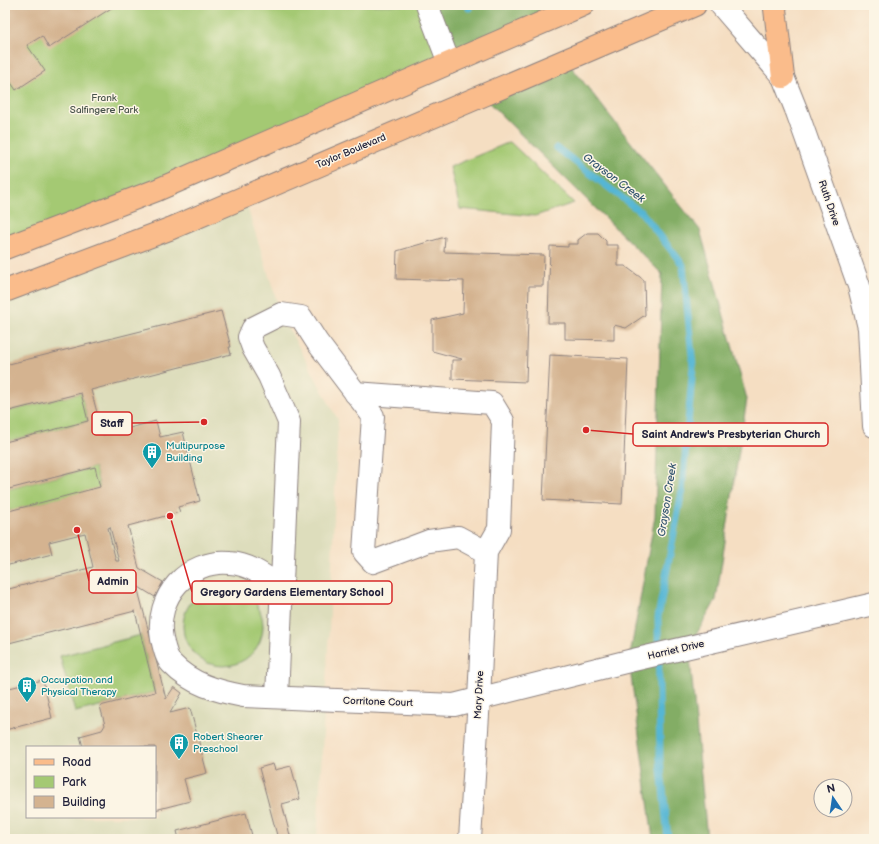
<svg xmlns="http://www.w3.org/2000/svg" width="879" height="844" font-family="'Balsamiq Sans',sans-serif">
<rect width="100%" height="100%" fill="#fcf5e5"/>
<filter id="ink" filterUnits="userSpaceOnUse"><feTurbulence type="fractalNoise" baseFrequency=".025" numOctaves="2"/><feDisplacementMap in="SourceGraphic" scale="8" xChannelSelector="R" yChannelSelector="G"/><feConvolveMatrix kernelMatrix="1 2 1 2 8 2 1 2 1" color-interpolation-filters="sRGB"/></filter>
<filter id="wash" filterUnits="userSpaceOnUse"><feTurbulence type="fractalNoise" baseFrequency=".012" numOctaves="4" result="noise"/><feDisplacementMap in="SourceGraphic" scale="16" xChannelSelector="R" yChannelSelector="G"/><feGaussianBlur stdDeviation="0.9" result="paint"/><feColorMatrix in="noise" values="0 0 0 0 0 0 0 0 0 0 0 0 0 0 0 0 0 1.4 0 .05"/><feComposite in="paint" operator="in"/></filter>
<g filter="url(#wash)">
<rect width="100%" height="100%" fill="#f5dec2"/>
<path fill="#ddddbc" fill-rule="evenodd" d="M244,197L281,314L338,420L330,611L317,839H5V291ZM27,747H155V817H27Z"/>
<path fill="#a4c973" stroke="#637657" d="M5,5H427L449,63L5,248Z
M510,142L574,203L535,216L460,209L450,167Z
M81,393L88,421L5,442V412Z
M95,467L100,488L5,512V490Z
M183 626a40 40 0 1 1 80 0a40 40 0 1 1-80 0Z
M141,635L155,692L75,712L60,656Z"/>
<path fill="#83ad65" stroke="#526850" d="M427,5H563L449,63Z
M566,60L700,230L747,399L716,600L689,647L707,839H653L629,661L655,516L662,274L482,96Z"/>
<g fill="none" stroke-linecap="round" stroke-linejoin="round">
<path stroke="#55b6d4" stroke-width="7" d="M469,5V8
M557,148L642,213L683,265L693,366L682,491L658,617L660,759L668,839"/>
</g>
<g id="blocks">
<path fill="#d4b390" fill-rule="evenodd" d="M5,5H116L49,48L42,36L27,45L45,71L16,90L5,74Z
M587,233H598L606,241V245H618V266H625L644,280L645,315L626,328L614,325V340L565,339V323H548L550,246L568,247V244H578V240Z
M445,237L444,252L544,255L543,286H529L526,382L452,379V360H461L462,359L432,351V320L463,313L464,281L396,279L397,251Z
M221,311L231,347H229L231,354L91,390L103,435L156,421L160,437L183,432L200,501L178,507L180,512L128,526L139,568L163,582L155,597L137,586L166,699L174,687L182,693L170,713L190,708L207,773L184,779L190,801L155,810V747H83L80,736L102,730L105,725L100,706L155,692L135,611L5,644V590L93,567L85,533L49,542L52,554L5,566V512L100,487L95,467L5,490V442L88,421L81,393L5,412V365ZM110,527L119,561H116L108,528Z
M550,355L628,359L622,504L543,500Z
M43,680L52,718L5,730V689Z
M273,764L275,770L291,766L300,799L282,804L291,839H278L259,768Z
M246,813L253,839H179L177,831Z"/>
</g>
</g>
<g filter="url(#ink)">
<use href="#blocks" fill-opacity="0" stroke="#8c807e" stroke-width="1"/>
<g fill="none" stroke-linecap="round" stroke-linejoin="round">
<defs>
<path id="minor" d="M427,5L449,63
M721,5L783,77L797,112L859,286L869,328L874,426
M355,393L492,403L503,421L499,529L486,552L479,699L470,839
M282,588C266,577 250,564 230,563C188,559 154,597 162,639C164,647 166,658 172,664C191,684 217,691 243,696L454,705L629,661L874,604
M277,697L289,422L269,376L253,348L249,337L253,328L281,314L301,317L317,342L373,416L364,552L373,562L429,541L458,537L486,552"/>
<path id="major" d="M776,5L775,9L783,77
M5,248L157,190L583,5
M5,291L172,228L695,5"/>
</defs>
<use href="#minor" stroke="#8c807e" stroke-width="24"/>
<use href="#major" stroke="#8c807e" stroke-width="24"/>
<use href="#minor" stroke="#fff" stroke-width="22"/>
<use href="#major" stroke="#fabc8b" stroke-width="22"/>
</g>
</g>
<defs>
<symbol id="building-pin" viewBox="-11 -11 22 30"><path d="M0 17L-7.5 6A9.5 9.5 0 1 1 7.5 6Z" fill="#0f9aa8" stroke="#fcf5e5"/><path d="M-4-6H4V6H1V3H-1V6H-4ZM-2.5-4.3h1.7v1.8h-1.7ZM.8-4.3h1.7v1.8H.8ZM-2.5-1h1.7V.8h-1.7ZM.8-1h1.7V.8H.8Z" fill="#fff"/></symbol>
</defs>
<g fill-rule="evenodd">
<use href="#building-pin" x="141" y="441" width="22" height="30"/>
<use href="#building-pin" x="16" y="675" width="22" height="30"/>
<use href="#building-pin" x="168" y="732" width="22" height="30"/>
</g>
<g text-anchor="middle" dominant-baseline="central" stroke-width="3" stroke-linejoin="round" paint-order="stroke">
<g font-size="10" fill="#49544c" stroke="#fcf5e5">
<text x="104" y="98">Frank<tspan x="104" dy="12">Salfingere Park</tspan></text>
</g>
<g font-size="10" fill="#22223b" stroke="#fcf5e5">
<text transform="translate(351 151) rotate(-23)">Taylor Boulevard</text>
<text transform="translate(829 203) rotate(71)">Ruth Drive</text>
<text transform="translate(676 650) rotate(-13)">Harriet Drive</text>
<text transform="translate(479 695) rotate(-87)">Mary Drive</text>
<text transform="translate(378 702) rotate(2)">Corritone Court</text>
</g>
<g font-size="10" fill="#0d838f" stroke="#fcf5e5" text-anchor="start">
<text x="166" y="446">Multipurpose<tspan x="166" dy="12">Building</tspan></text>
<text x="41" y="680">Occupation and<tspan x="41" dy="12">Physical Therapy</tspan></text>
<text x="193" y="737">Robert Shearer<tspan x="193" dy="12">Preschool</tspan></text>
</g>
<g font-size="11" font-style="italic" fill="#345671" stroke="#fcf5e5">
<text transform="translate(614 178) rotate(37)">Grayson Creek</text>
<text transform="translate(667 500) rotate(-81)">Grayson Creek</text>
</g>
</g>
<path fill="none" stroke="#d62828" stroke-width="1.5" d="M204 422L132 423M586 430L633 434M77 530L89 581M170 516L192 592"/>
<g fill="#d62828" stroke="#fcf5e5" stroke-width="1.5">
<circle cx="204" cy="422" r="4"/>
<circle cx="586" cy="430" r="4"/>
<circle cx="77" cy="530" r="4"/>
<circle cx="170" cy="516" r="4"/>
</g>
<g fill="#fcf5e5" stroke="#d62828" stroke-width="1.5">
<rect x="92" y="412" width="40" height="23" rx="4"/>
<rect x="633" y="423" width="195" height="23" rx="4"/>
<rect x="89" y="570" width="47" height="23" rx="4"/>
<rect x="192" y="581" width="200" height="23" rx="4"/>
</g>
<g font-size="11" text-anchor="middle" font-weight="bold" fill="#22223b">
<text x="112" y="427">Staff</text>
<text x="731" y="438">Saint Andrew's Presbyterian Church</text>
<text x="113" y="585">Admin</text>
<text x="292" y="596">Gregory Gardens Elementary School</text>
</g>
<rect width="879" height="844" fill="none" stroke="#fcf5e5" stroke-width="20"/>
<rect x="26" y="746" width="130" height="72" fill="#fcf5e5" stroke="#a5a1a1"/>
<rect x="34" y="759" width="20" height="6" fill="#fabc8b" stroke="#a5a1a1"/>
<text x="62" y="766" font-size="12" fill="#22223b">Road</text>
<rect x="34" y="776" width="20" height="12" fill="#a4c973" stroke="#a5a1a1"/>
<text x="62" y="786" font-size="12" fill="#22223b">Park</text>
<rect x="34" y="796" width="20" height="12" fill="#d4b390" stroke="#a5a1a1"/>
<text x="62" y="806" font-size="12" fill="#22223b">Building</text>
<g transform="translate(833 798) rotate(347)"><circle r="19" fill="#fcf5e5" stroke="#a5a1a1"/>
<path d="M0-3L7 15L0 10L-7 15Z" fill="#1f6fb2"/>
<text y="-6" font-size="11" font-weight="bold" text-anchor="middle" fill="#22223b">N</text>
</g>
</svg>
